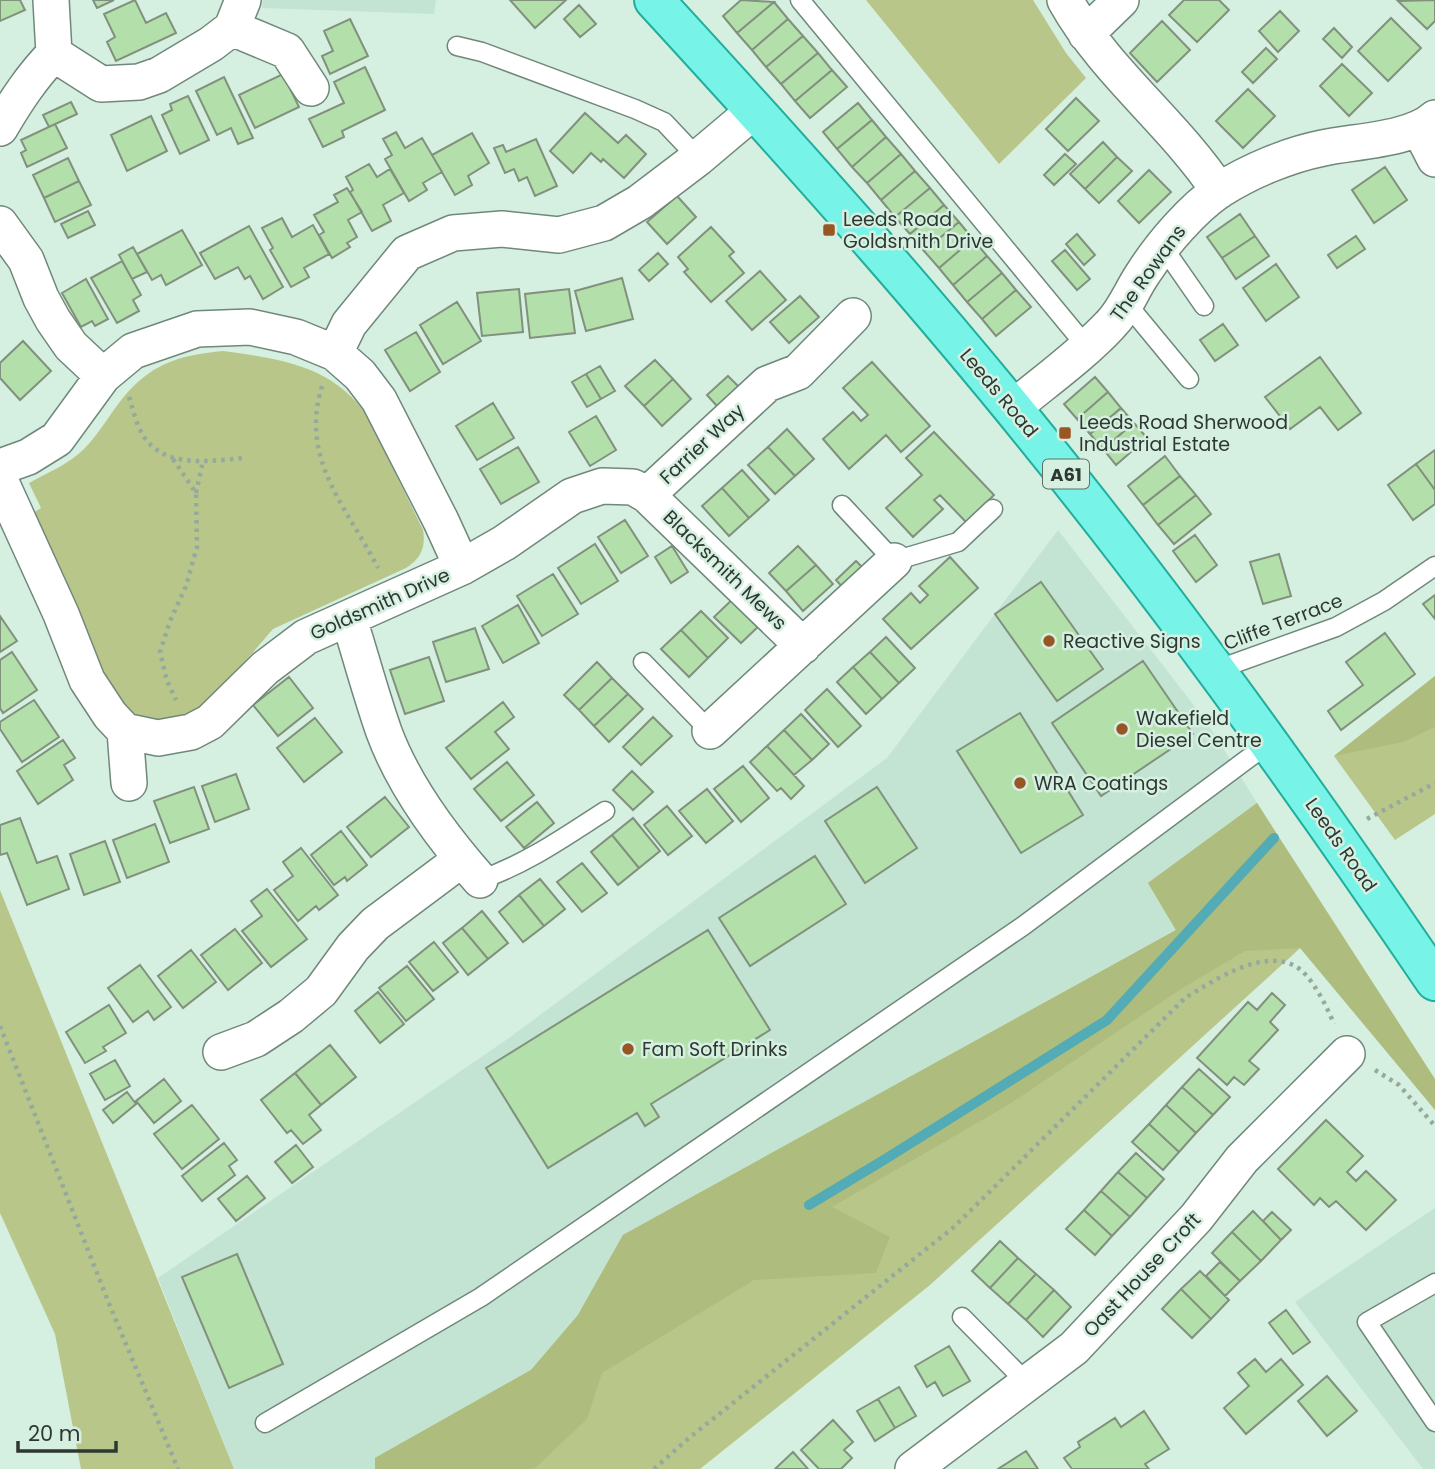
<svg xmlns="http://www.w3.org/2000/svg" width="1435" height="1469" font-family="Poppins,sans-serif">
<rect width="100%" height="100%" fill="#d5efe0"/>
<path fill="#c3e4d2" d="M263,0H436L434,14L262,8Z
M1058,530L1206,721L1257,803L1148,883L1177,929L624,1235L578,1315L531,1370L375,1458V1469H234L158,1278L509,1038L887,758Z
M1435,1208V1469H1423L1295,1302Z"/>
<path fill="#b9c68a" d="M866,0H1033L1066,53L1086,78L999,164Z
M223,351C280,359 333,365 368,417L423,530C426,547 421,559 406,568L273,629L212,700L183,721H147L131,713L118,700L103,675L33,513L41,508L29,483C47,473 69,464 84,449C101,432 111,411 127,393C155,362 182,355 223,351Z
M1435,676V814L1395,840L1334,756Z
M1257,803L1331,920L930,1285L700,1469H375V1458L531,1370L578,1315L623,1235L1176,930L1148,883Z
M0,890L234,1469H81L55,1334L0,1213Z"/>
<path fill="#aebc7d" d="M1435,676V727L1403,742L1334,756Z
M1257,803L1435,1079V1110L1300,948L1245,951L1178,991L1008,1105L832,1207L890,1237L876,1273L754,1280L602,1373L587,1419L534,1469H375V1458L531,1370L578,1315L623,1235L1176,930L1148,883Z"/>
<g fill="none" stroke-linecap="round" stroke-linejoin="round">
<path stroke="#52abb5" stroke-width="10" d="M809,1205L887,1158L1107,1020L1274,838"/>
</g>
<path fill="#b3dfaa" stroke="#81917d" stroke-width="2" d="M0,0H20L25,10L0,21Z
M93,0H114L97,8Z
M135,0L146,23L166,13L176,33L116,61L107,42L115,37L104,14Z
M510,0H566L535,28Z
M741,0L774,2L737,33L723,16Z
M1184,0H1219L1229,10L1197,42L1169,15Z
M1435,0V21L1427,29L1398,1Z
M774,2L788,19L752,50L737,33Z
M579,5L596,24L580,37L564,19Z
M1280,11L1299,31L1278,52L1259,31Z
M1391,18L1421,48L1388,81L1358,51Z
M350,19L368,56L330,74L322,56L333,51L324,31Z
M788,19L803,36L766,67L752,50Z
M1162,21L1190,50L1157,82L1130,53Z
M1334,28L1352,47L1342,58L1323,39Z
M803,36L818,53L781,84L766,67Z
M1266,48L1277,59L1253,83L1242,72Z
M818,53L832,70L795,101L781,84Z
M1342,64L1372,93L1349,116L1320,86Z
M365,67L385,110L342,131L344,137L323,147L309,119L344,103L334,82Z
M832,70L847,87L810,118L795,101Z
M283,74L299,107L255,128L239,95Z
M224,77L253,138L238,144L231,128L217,135L196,91Z
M1248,89L1275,116L1243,148L1216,121Z
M188,96L209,140L180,154L162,115L172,110L170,104Z
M1076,98L1099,121L1068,151L1046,129Z
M71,102L77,114L49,127L43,115Z
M858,103L872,120L837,149L823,132Z
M585,113L618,143L626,135L646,154L624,178L603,159L601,162L591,153L573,173L550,151Z
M151,116L167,151L127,171L111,135Z
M872,120L886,137L852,167L837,149Z
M55,124L67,148L27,167L21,153L26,150L21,140Z
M396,132L405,148L422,138L442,172L423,183L427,190L409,201L385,159L392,155L383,139Z
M472,133L489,163L468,176L472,185L455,195L432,155Z
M886,137L901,154L867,183L852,167Z
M536,139L557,186L535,196L527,177L519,181L514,169L505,173L494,148L503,145L506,152Z
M1103,142L1117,157L1085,189L1070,174Z
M901,154L915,171L881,200L867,183Z
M1065,154L1076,164L1054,185L1044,175Z
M1117,157L1132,171L1099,203L1085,189Z
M68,158L79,181L44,198L33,175Z
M369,164L377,177L390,169L404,193L383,205L391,221L372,231L350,192L353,190L346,177Z
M1385,167L1407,200L1374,223L1352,190Z
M1149,170L1171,192L1139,223L1118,201Z
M915,171L930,188L895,217L881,200Z
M79,181L91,205L55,222L44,198Z
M347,188L362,212L348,220L357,237L347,243L350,247L332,258L319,235L324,232L314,215L338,202L334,195Z
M930,188L944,205L910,234L895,217Z
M677,196L696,217L667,244L647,222Z
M944,205L959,222L924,251L910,234Z
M88,211L95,225L68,238L61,224Z
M1240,214L1255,236L1222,258L1207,237Z
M282,218L292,237L313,225L329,254L304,268L309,277L291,287L270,250L273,248L262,228Z
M959,222L973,239L939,268L924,251Z
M249,226L283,287L263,299L250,276L245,279L238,267L215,279L200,253Z
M711,227L734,252L729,256L744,273L711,302L684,272L688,269L678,257Z
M182,230L202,265L166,285L161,275L152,280L137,254Z
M1077,234L1095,255L1084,265L1066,244Z
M1255,236L1269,256L1236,279L1222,258Z
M1356,236L1365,249L1337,268L1328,255Z
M973,239L987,256L953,285L939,268Z
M133,247L147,272L132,279L119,255Z
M1065,250L1090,279L1077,290L1052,261Z
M658,253L668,264L649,281L639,270Z
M987,256L1002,273L967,302L953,285Z
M122,261L141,295L133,300L139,311L117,323L91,278Z
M1276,264L1299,297L1266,321L1243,288Z
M760,271L786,300L752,330L726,301Z
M1002,273L1016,290L982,319L967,302Z
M622,278L633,319L586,331L575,291Z
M86,279L108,319L95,326L92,321L81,327L62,293Z
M519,289L523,332L482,336L477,293Z
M569,289L575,333L530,338L525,294Z
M1016,290L1031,307L996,336L982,319Z
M800,296L819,317L789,343L770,322Z
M457,302L481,341L443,364L420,325Z
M1223,324L1238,345L1215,361L1200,340Z
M416,332L440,372L410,391L385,350Z
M23,341L51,371L20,400L0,378V363Z
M1320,357L1361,413L1338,430L1320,407L1290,429L1265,397Z
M655,360L673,379L644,406L625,386Z
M872,362L930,426L901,452L886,435L849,469L823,439L853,412L861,421L868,415L843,388Z
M600,366L615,391L601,399L586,374Z
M586,374L601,399L587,407L572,382Z
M728,376L739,387L717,406L707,395Z
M1095,377L1108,392L1077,419L1064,404Z
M673,379L691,399L662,426L644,406Z
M1108,392L1121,408L1090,434L1077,419Z
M493,403L514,438L477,460L456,426Z
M1121,408L1134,423L1103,449L1090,434Z
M596,416L616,450L590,466L569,432Z
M1134,423L1147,438L1116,465L1103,449Z
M787,429L814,459L795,476L768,447Z
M934,432L994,495L966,522L940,495L934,500L943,509L913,537L886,508L922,475L906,458Z
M518,447L539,482L501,504L480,469Z
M768,447L795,476L775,494L748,465Z
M1435,450V490L1416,464Z
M1165,456L1180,476L1143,505L1128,486Z
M1416,464L1435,490V504L1413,520L1388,485Z
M742,470L769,500L749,518L722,488Z
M1180,476L1196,495L1158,525L1143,505Z
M722,488L749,518L729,536L702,506Z
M1196,495L1211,514L1174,544L1158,525Z
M625,520L648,556L621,573L598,537Z
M1195,535L1217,565L1196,582L1173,551Z
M595,544L618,581L581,604L558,568Z
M672,546L688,572L671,583L655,557Z
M798,546L816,565L786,591L769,573Z
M1279,554L1291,596L1263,604L1250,562Z
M950,557L978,588L911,649L883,619L911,593L920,603L928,595L919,586Z
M856,561L868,573L847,592L836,580Z
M816,565L833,584L803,611L786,591Z
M553,574L578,614L542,636L517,596Z
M1041,582L1103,669L1057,701L995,614Z
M1435,595V619L1423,604Z
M736,596L762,623L741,643L714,617Z
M518,605L539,643L503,663L482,626Z
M701,611L728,638L708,658L681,630Z
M0,616L17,641L0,652Z
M475,628L489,669L446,682L433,642Z
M681,630L708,658L689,677L661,649Z
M1385,633L1415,674L1341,730L1328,711L1363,685L1346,662Z
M886,637L915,668L899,683L870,652Z
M12,652L37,690L3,713L0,708V660Z
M870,652L899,683L882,699L853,667Z
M429,657L444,701L405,714L390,670Z
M1143,661L1193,734L1101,796L1052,723Z
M597,662L612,678L579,710L564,695Z
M853,667L882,699L866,714L837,682Z
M289,677L313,708L278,736L253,705Z
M612,678L628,694L594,726L579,710Z
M827,689L861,726L838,747L805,710Z
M628,694L643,709L609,742L594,726Z
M34,700L59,737L22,762L0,729V722Z
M503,702L514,717L495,732L509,749L471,779L446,748Z
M1020,713L1083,815L1021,853L957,751Z
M801,714L829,744L812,760L784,730Z
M653,717L672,736L641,765L623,747Z
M315,718L342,752L304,782L277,748Z
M784,730L812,760L794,775L767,746Z
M63,740L75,758L64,765L73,780L38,804L17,771Z
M767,746L804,786L791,799L781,788L777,791L750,762Z
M507,762L534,795L501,821L474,789Z
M743,766L769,798L741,822L714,789Z
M632,771L653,792L633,810L613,790Z
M236,774L249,809L215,822L202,786Z
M194,787L209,829L170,843L154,801Z
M877,787L917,848L865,883L825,821Z
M707,789L733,821L706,843L679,811Z
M385,797L409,827L371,857L347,827Z
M537,802L554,823L524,848L506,827Z
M667,806L692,836L668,855L644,825Z
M20,818L37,863L57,856L69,889L27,905L7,853L0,855V825Z
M633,818L660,851L639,868L612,835Z
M155,824L169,862L127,878L113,840Z
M341,831L367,865L347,881L345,877L334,885L311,855Z
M612,835L639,868L618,885L591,852Z
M105,841L120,882L84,895L70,854Z
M301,848L338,895L319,910L316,906L298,921L274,890L293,876L283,862Z
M815,856L846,904L750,966L719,918Z
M582,863L607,893L582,912L557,882Z
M540,879L565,909L544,926L519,895Z
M267,889L307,939L271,967L242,931L262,916L251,901Z
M519,895L544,926L523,942L499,912Z
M482,911L508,943L488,959L462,928Z
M462,928L488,959L468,975L443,943Z
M235,929L262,963L228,990L201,955Z
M708,930L770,1030L651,1104L659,1117L645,1126L637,1113L548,1168L486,1068Z
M434,942L458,972L433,991L409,962Z
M191,950L216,982L183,1008L158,976Z
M140,965L171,1007L154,1020L148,1011L133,1022L108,988Z
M407,966L434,999L406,1021L379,988Z
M378,992L404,1024L380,1043L355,1011Z
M1272,993L1285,1005L1270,1022L1278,1030L1249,1061L1259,1069L1244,1085L1234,1077L1227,1085L1197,1058L1248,1002L1257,1010Z
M109,1005L126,1033L103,1047L106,1051L85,1063L66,1032Z
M330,1045L356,1077L321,1105L295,1073Z
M115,1060L130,1086L105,1100L90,1074Z
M1199,1069L1230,1097L1213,1115L1182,1087Z
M295,1073L321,1105L309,1115L321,1130L303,1144L291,1130L287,1133L261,1100Z
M164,1079L181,1101L154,1123L136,1101Z
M1182,1087L1213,1115L1196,1133L1166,1105Z
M127,1092L136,1104L113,1123L103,1110Z
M192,1105L219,1139L182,1169L154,1134Z
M1166,1105L1196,1133L1179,1152L1149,1124Z
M1326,1120L1363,1156L1347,1172L1356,1181L1366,1171L1396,1200L1366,1230L1336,1201L1329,1207L1320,1198L1314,1205L1278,1169Z
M1149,1124L1179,1152L1163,1170L1132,1142Z
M224,1143L237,1160L229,1166L235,1175L202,1201L182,1176Z
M296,1145L313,1167L292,1183L275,1162Z
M1136,1153L1164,1179L1147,1198L1118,1172Z
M1118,1172L1147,1198L1130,1217L1101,1191Z
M247,1176L265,1198L236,1221L218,1199Z
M1101,1191L1130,1217L1112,1236L1084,1210Z
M1084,1210L1112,1236L1095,1255L1066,1229Z
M1253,1211L1281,1240L1261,1261L1232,1232Z
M1272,1212L1291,1230L1281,1240L1263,1221Z
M1232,1232L1261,1261L1240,1281L1212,1253Z
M1000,1241L1018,1258L990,1288L972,1271Z
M237,1254L283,1364L229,1388L182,1277Z
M1018,1258L1036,1274L1008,1304L990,1288Z
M1220,1262L1240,1281L1225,1296L1206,1276Z
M1200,1271L1229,1300L1211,1319L1181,1289Z
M1036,1274L1054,1290L1026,1320L1008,1304Z
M1181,1289L1211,1319L1192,1338L1162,1309Z
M1054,1290L1071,1307L1043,1337L1026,1320Z
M1286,1310L1310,1342L1293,1354L1269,1323Z
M949,1346L970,1381L943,1396L935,1382L927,1387L915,1366Z
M1255,1359L1266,1372L1281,1359L1303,1385L1246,1434L1224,1408L1249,1386L1238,1373Z
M1327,1376L1357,1411L1327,1436L1298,1401Z
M899,1387L916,1416L895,1428L878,1399Z
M878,1399L895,1428L875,1441L857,1411Z
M1144,1411L1169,1449L1145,1464L1149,1469H1072L1064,1458L1080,1447L1078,1442L1115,1418L1121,1427Z
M833,1420L853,1442L844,1450L852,1458L841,1469H819L801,1450Z
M1026,1451L1038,1469H998Z
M793,1452L808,1469H775Z"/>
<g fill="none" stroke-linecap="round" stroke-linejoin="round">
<defs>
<path id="lane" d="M800,0L1086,346
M457,46L482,52L635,109L664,122L698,158
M1163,247L1204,306
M1127,304L1189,379
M842,505L894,561L958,542L993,509
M643,662L710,731
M1216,670L1336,627L1384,601L1435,566
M480,880C528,863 563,838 605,811
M1435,1283L1367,1322L1435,1422
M962,1317L1028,1384
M265,1423L481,1297L1023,926L1269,743"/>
<path id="street" d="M1065,0C1105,72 1173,122 1219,191
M232,28L243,0
M1086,34L1121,0
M54,54L101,84L139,82L159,75L211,44L232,28L287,51L311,88
M0,128C16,101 32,76 54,54L51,0
M1419,128L1435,159
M0,224L26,260L41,298L53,320L71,346L103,376
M335,353L349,324L407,253L453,233L502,229L559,235L604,223L640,202L698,158L755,110
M1013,408C1044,382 1082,355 1110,325C1125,310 1132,289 1144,272C1162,244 1193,208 1220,190C1250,171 1288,155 1323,148C1355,141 1411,140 1435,118
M0,467L28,457L57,439L103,376L133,351L197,329L250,327L296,337L335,353L360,375L379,400L441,521L462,567
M0,480L61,614L87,680L110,715L125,731L158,738L191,732L210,722L265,668L306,637L462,567L504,543L572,496L602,486L633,487L647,495L767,384L798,372L853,316
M647,495L803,646
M349,619C361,657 371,695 384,732C404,786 442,837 480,880
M125,731L129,783
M710,731L894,561
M221,1052L256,1039L291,1016L321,991L353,947L375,924L462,859
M913,1469L1074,1348L1196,1218L1242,1159L1347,1054"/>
<path id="primary" d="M654,0C802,161 948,324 1083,496C1207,653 1323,816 1435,981"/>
</defs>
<use href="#lane" stroke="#70887b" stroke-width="21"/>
<use href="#street" stroke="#70887b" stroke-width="38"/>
<use href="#primary" stroke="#22ae9d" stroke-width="42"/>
<path stroke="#95a99d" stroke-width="4.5" stroke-dasharray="3.5 5" stroke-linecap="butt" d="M322,386C299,460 347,507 378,568
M129,397C134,413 138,434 152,446C176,468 216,460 246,458
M173,459L196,493L197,547L186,586L170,621L160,652L167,681L176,700
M196,493L203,461
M1367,819L1435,783
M0,1026L108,1301L178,1469
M1375,1070L1399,1085L1435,1126
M654,1469L689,1438L954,1227L1185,998C1213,981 1262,948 1295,966C1311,974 1327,1007 1334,1024"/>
<use href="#lane" stroke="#fff" stroke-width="18"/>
<use href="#street" stroke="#fff" stroke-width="35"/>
<use href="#primary" stroke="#77f4e7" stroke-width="38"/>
</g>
<g fill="#985624" stroke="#d5efe0" stroke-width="2.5">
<rect x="822" y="223" width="14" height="14" rx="3.5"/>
<rect x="1058" y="426" width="14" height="14" rx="3.5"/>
<circle cx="1049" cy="641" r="7"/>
<circle cx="1122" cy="729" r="7"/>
<circle cx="1020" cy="783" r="7"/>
<circle cx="628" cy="1049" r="7"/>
</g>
<g text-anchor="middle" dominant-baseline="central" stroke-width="5" stroke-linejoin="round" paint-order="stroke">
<rect fill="#d5efe0" stroke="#606f66" stroke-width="2" x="1043" y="459.5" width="46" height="29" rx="5"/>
<g font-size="18" font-weight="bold" fill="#2e3832">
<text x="1066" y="474">A61</text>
</g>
<g font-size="19" fill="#2e3832" stroke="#d5efe0" text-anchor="start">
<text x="843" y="219">Leeds Road<tspan x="843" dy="22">Goldsmith Drive</tspan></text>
<text x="1079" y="422">Leeds Road Sherwood<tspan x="1079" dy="22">Industrial Estate</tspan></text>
<text x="1063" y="641">Reactive Signs</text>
<text x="1136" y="718">Wakefield<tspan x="1136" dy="22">Diesel Centre</tspan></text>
<text x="1034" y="783">WRA Coatings</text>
<text x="642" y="1049">Fam Soft Drinks</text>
</g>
<g font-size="19" fill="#2e3832" stroke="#d5efe0">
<text transform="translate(1148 273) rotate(-54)">The Rowans</text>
<text transform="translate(999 393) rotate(50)">Leeds Road</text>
<text transform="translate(702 444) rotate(-43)">Farrier Way</text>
<text transform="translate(725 570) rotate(44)">Blacksmith Mews</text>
<text transform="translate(380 604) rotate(-24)">Goldsmith Drive</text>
<text transform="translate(1283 622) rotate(-21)">Cliffe Terrace</text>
<text transform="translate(1341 845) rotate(55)">Leeds Road</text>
<text transform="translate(1142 1275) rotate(-47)">Oast House Croft</text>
</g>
</g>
<path d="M18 1441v10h98v-10" fill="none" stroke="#2e3832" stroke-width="3.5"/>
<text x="28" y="1441" font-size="21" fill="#2e3832" stroke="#d5efe0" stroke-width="5" paint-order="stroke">20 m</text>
</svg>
